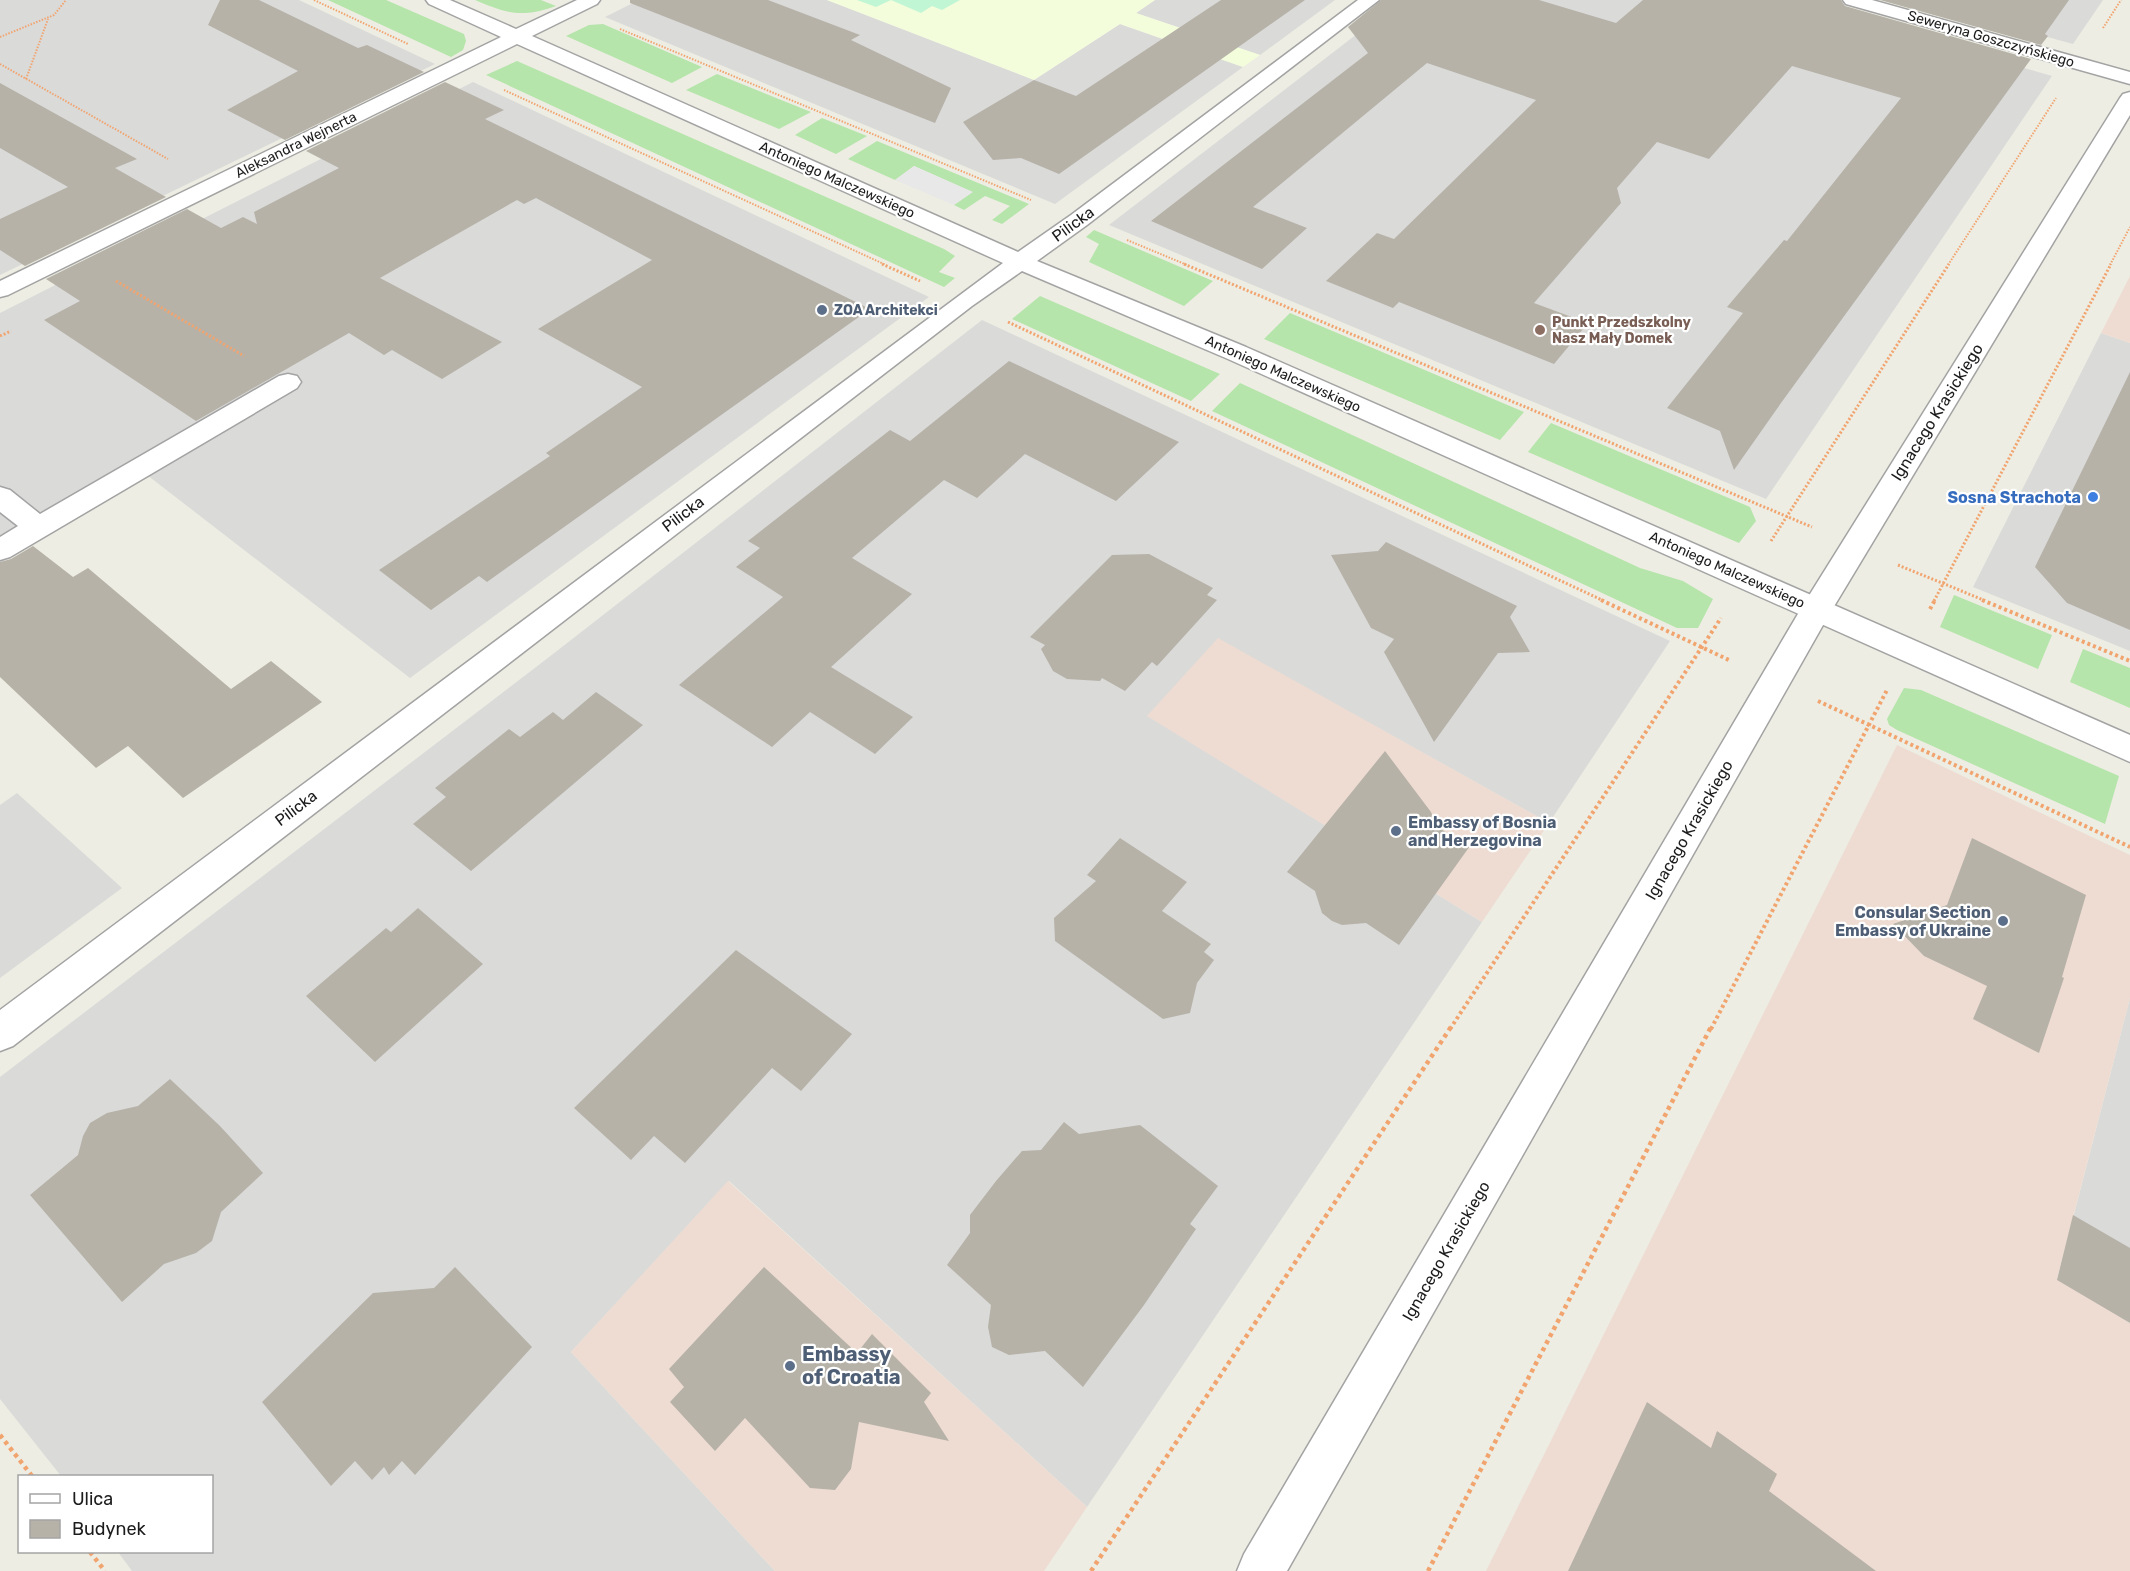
<svg xmlns="http://www.w3.org/2000/svg" width="2130" height="1571" font-family="Rubik,sans-serif">
<rect width="100%" height="100%" fill="#edede3"/>
<path fill="#dadad9" d="M0,0H299L435,64L0,275Z
M639,0H827L1034,80L1120,24L1243,67L1055,204L605,17Z
M1155,0H1335L1260,55L1136,13Z
M1401,0H1786L2052,76L1766,499L1109,225Z
M1913,0H2103L2073,44Z
M473,82L929,297L410,678L147,475L0,563V313L79,273L123,259Z
M982,320L1670,641L1549,823L1364,720L1148,716L1482,922L1087,1507L729,1181L571,1352L775,1571H132L118,1552H212V1476H61L0,1399V1077L553,654Z
M2101,333L2130,343V651L1973,587Z
M17,793L122,888L0,978V805Z
M2130,998V1323L2057,1280Z"/>
<path fill="#eedcd2" d="M2130,276V343L2101,333Z
M1218,638L1549,823L1482,922L1147,716Z
M1897,745L2130,855V998L2057,1279L2130,1323V1571H1486Z
M728,1181L1087,1507L1044,1571H775L571,1352Z"/>
<path fill="#f3fddc" d="M827,0H1155L1136,13L1260,55L1243,67L1120,24L1034,80Z"/>
<path fill="#b5e5aa" d="M328,0H386L464,34L466,41L463,50L451,57Z
M475,0H541L556,6C521,18 508,14 475,0Z
M603,24L702,67L672,83L566,36L589,25Z
M517,61L944,249L955,256L939,272L955,278L944,287L486,75Z
M717,74L811,112L779,129L686,90Z
M822,118L867,136L836,154L795,135Z
M877,141L1029,204L1002,224L992,220L1010,206L985,196L964,210L954,205L972,192L914,166L895,180L848,159Z
M1094,230L1213,281L1184,306L1089,262L1099,244L1086,237Z
M1040,296L1220,374L1191,401L1012,319Z
M1290,313L1524,412L1500,440L1264,339Z
M1240,383L1640,568L1683,581L1713,599L1698,628H1677L1212,411Z
M1551,423L1750,507L1756,521L1739,543L1528,452Z
M1954,595L2052,635L2038,669L1940,627Z
M2083,649L2130,668V708L2070,682Z
M1904,688L1921,690L2119,776L2105,824L1897,730L1889,725L1887,719Z"/>
<path fill="#c1f6d5" d="M857,0H960L942,10L932,6L921,13L891,0L876,7Z"/>
<path fill="#e8e8e8" d="M914,166L973,192L954,205L895,180Z"/>
<path fill="#b6b2a8" d="M220,0H259L358,48L367,45L424,72L285,140L227,110L298,71L208,25Z
M630,0H768L860,35L851,40L951,88L935,123L630,3Z
M1221,0H1305L1059,174L1021,158L993,160L963,122L1034,80L1076,96Z
M1381,0H1539L1616,23L1643,0H1841L1845,6L2031,59L1781,403L1734,470L1720,431L1667,408L1743,313L1727,307L1784,240L1787,241L1901,98L1792,66L1709,159L1657,142L1617,188L1621,203L1534,303L1588,323L1554,364L1399,302L1393,308L1326,281L1377,233L1394,239L1536,100L1427,63L1253,207L1307,228L1262,269L1151,221L1368,53L1348,27Z
M1880,0H2069L2045,34L2048,36L2041,45Z
M445,82L504,110L485,119L870,309L487,582L479,576L431,610L379,570L550,456L546,453L642,387L538,329L652,260L536,198L524,204L517,200L380,278L502,342L442,379L392,350L384,355L349,333L196,421L44,320L80,301L46,279L187,209L221,228L243,217L257,224L254,212L339,168L306,151Z
M0,83L137,159L115,168L166,197L25,266L0,250V219L68,187L0,148Z
M1009,361L1179,442L1116,501L1025,454L977,498L944,480L852,558L912,594L831,667L913,717L875,754L810,712L772,747L679,685L783,597L736,567L760,548L748,541L890,430L910,441Z
M2130,372V630L2067,603L2035,567Z
M1386,542L1517,606L1510,617L1530,652L1498,653L1434,742L1384,652L1394,639L1371,628L1331,555L1378,551Z
M33,546L73,577L88,568L231,689L271,661L322,702L183,798L128,746L96,768L0,677V562L11,559Z
M1149,554L1213,588L1207,595L1217,600L1157,666L1152,662L1125,691L1102,678L1100,681L1067,679L1053,671L1041,649L1045,645L1030,637L1112,555Z
M596,692L643,725L471,871L413,824L446,797L435,788L509,729L520,737L553,712L563,720Z
M1385,751L1431,812L1437,827L1470,846L1399,945L1366,923L1342,925L1332,921L1322,913L1315,891L1287,872Z
M1120,838L1187,882L1162,911L1211,944L1204,952L1214,960L1197,983L1190,1013L1163,1019L1055,941L1054,918L1096,881L1087,875Z
M1972,838L2086,895L2062,977L2064,978L2039,1053L1973,1019L1987,986L1924,956L1893,924L1947,905Z
M418,908L483,964L375,1062L306,996L386,928L391,932Z
M736,950L852,1034L801,1091L772,1068L685,1163L654,1136L631,1160L574,1108Z
M170,1079L220,1126L263,1173L221,1212L212,1241L196,1253L164,1264L122,1302L30,1195L78,1155L83,1136L90,1123L107,1113L138,1106Z
M1064,1122L1079,1134L1140,1125L1218,1186L1190,1224L1196,1229L1144,1305L1083,1387L1045,1351L1009,1355L992,1347L988,1327L991,1305L947,1265L970,1233V1215L996,1181L1022,1151L1041,1150Z
M2073,1215L2130,1248V1323L2057,1280Z
M455,1267L532,1347L415,1475L402,1461L389,1475L384,1467L372,1480L355,1461L331,1486L262,1402L373,1293L434,1288Z
M764,1267L857,1353L872,1334L931,1393L924,1402L949,1441L859,1422L851,1469L835,1490L810,1488L745,1418L715,1451L670,1402L684,1387L669,1369Z
M1647,1402L1711,1448L1717,1431L1777,1474L1769,1491L1876,1571H1568Z"/>
<g fill="none" stroke-linecap="round" stroke-linejoin="round">
<defs>
<path id="minor" d="M426,0H450L516,29L577,0H600L597,4L532,36L1018,252L1071,215L1358,0H1379L1087,225L1037,261L1246,347L2130,735V762L1228,359L1022,271L972,306L13,1046L0,1051V1010L1003,263L517,44L8,295L0,297V281L501,37L429,4Z
M1843,0H1872L2130,72V84L1846,4Z
M288,374L297,376L301,382L297,388L10,557L0,560V537L18,526L0,512V487L10,490L40,514L279,376Z"/>
<path id="tertiary" d="M2130,92V115L1827,618L1287,1571H1237L1244,1554L1805,602L2120,98L2123,94Z"/>
</defs>
<use href="#minor" stroke="#a3a3a3" stroke-width="3"/>
<use href="#tertiary" stroke="#a3a3a3" stroke-width="3"/>
<path stroke="#f2a46f" stroke-width="2" stroke-dasharray="1.5 1.5" stroke-linecap="butt" d="M314,0L408,44
M2103,28L2121,0
M620,29L1031,200
M0,37L54,15L66,0
M0,64L168,159
M26,79L48,19
M504,90L886,265
M1127,240L1187,265
M1948,265L2056,98
M2110,265L2130,227"/>
<path stroke="#f2a46f" stroke-width="3" stroke-dasharray="2 2" stroke-linecap="butt" d="M882,264L920,281
M1184,264L1812,527
M116,281L244,356
M1008,322L1604,601
M0,336L11,331
M1771,541L1949,264
M1898,565L1986,601
M1934,601L2111,264"/>
<path stroke="#f2a46f" stroke-width="4" stroke-dasharray="3 3" stroke-linecap="butt" d="M1601,600L1729,660
M1982,600L2130,661
M1930,609L1935,600
M1818,701L2130,847
M1450,1029L1721,618
M1711,1029L1887,690"/>
<path stroke="#f2a46f" stroke-width="4.5" stroke-dasharray="4 4" stroke-linecap="butt" d="M0,1435L32,1476
M90,1552L105,1571
M1091,1571L1451,1027
M1428,1571L1711,1027"/>
<use href="#minor" fill="#fff" fill-rule="evenodd"/>
<use href="#tertiary" fill="#fff" fill-rule="evenodd"/>
</g>
<g fill="#5c6f8a" stroke="#fff" stroke-width="2">
<circle cx="822" cy="310" r="6"/>
<circle cx="1396" cy="831" r="6"/>
<circle cx="2003" cy="921" r="6"/>
<circle cx="790" cy="1366" r="6"/>
</g>
<circle fill="#8d6e63" stroke="#fff" stroke-width="2" cx="1540" cy="330" r="6"/>
<circle fill="#3f7fe0" stroke="#fff" stroke-width="2" cx="2093" cy="497" r="6"/>
<g text-anchor="middle" dominant-baseline="central" stroke-width="4.5" stroke-linejoin="round" paint-order="stroke">
<g font-size="14" fill="#1c1c1c" stroke="#fff">
<text transform="translate(1991 39) rotate(16)">Seweryna Goszczyńskiego</text>
<text transform="translate(296 145) rotate(-26)">Aleksandra Wejnerta</text>
<text transform="translate(837 180) rotate(24)">Antoniego Malczewskiego</text>
<text transform="translate(1283 374) rotate(24)">Antoniego Malczewskiego</text>
<text transform="translate(1727 570) rotate(24)">Antoniego Malczewskiego</text>
</g>
<g font-size="14" font-weight="bold" fill="#4e5e75" stroke="#fff" text-anchor="start">
<text x="834" y="310">ZOA Architekci</text>
</g>
<g font-size="14" font-weight="bold" fill="#785e54" stroke="#fff" text-anchor="start">
<text x="1552" y="322">Punkt Przedszkolny<tspan x="1552" dy="16">Nasz Mały Domek</tspan></text>
</g>
<g font-size="16" fill="#1c1c1c" stroke="#fff">
<text transform="translate(1073 224) rotate(-36)">Pilicka</text>
<text transform="translate(1937 412) rotate(-58)">Ignacego Krasickiego</text>
<text transform="translate(683 514) rotate(-37)">Pilicka</text>
<text transform="translate(296 808) rotate(-37)">Pilicka</text>
<text transform="translate(1689 830) rotate(-60)">Ignacego Krasickiego</text>
<text transform="translate(1446 1251) rotate(-60)">Ignacego Krasickiego</text>
</g>
<g font-size="16" font-weight="bold" fill="#366cbe" stroke="#fff" text-anchor="end">
<text x="2081" y="497">Sosna Strachota</text>
</g>
<g font-size="16" font-weight="bold" fill="#4e5e75" stroke="#fff" text-anchor="start">
<text x="1408" y="822">Embassy of Bosnia<tspan x="1408" dy="18">and Herzegovina</tspan></text>
<text x="1991" y="912" text-anchor="end">Consular Section<tspan x="1991" dy="18">Embassy of Ukraine</tspan></text>
</g>
<g font-size="20" font-weight="bold" fill="#4e5e75" stroke="#fff" text-anchor="start">
<text x="802" y="1354">Embassy<tspan x="802" dy="23">of Croatia</tspan></text>
</g>
</g>
<rect x="18" y="1475" width="195" height="78" fill="#ffffff" stroke="#a4a4a4" stroke-width="1.5"/>
<rect x="30" y="1494" width="30" height="9" fill="#ffffff" stroke="#a4a4a4" stroke-width="1.5"/>
<text x="72" y="1505" font-size="18" fill="#1c1c1c">Ulica</text>
<rect x="30" y="1520" width="30" height="18" fill="#b6b2a8" stroke="#a4a4a4" stroke-width="1.5"/>
<text x="72" y="1535" font-size="18" fill="#1c1c1c">Budynek</text>
</svg>
